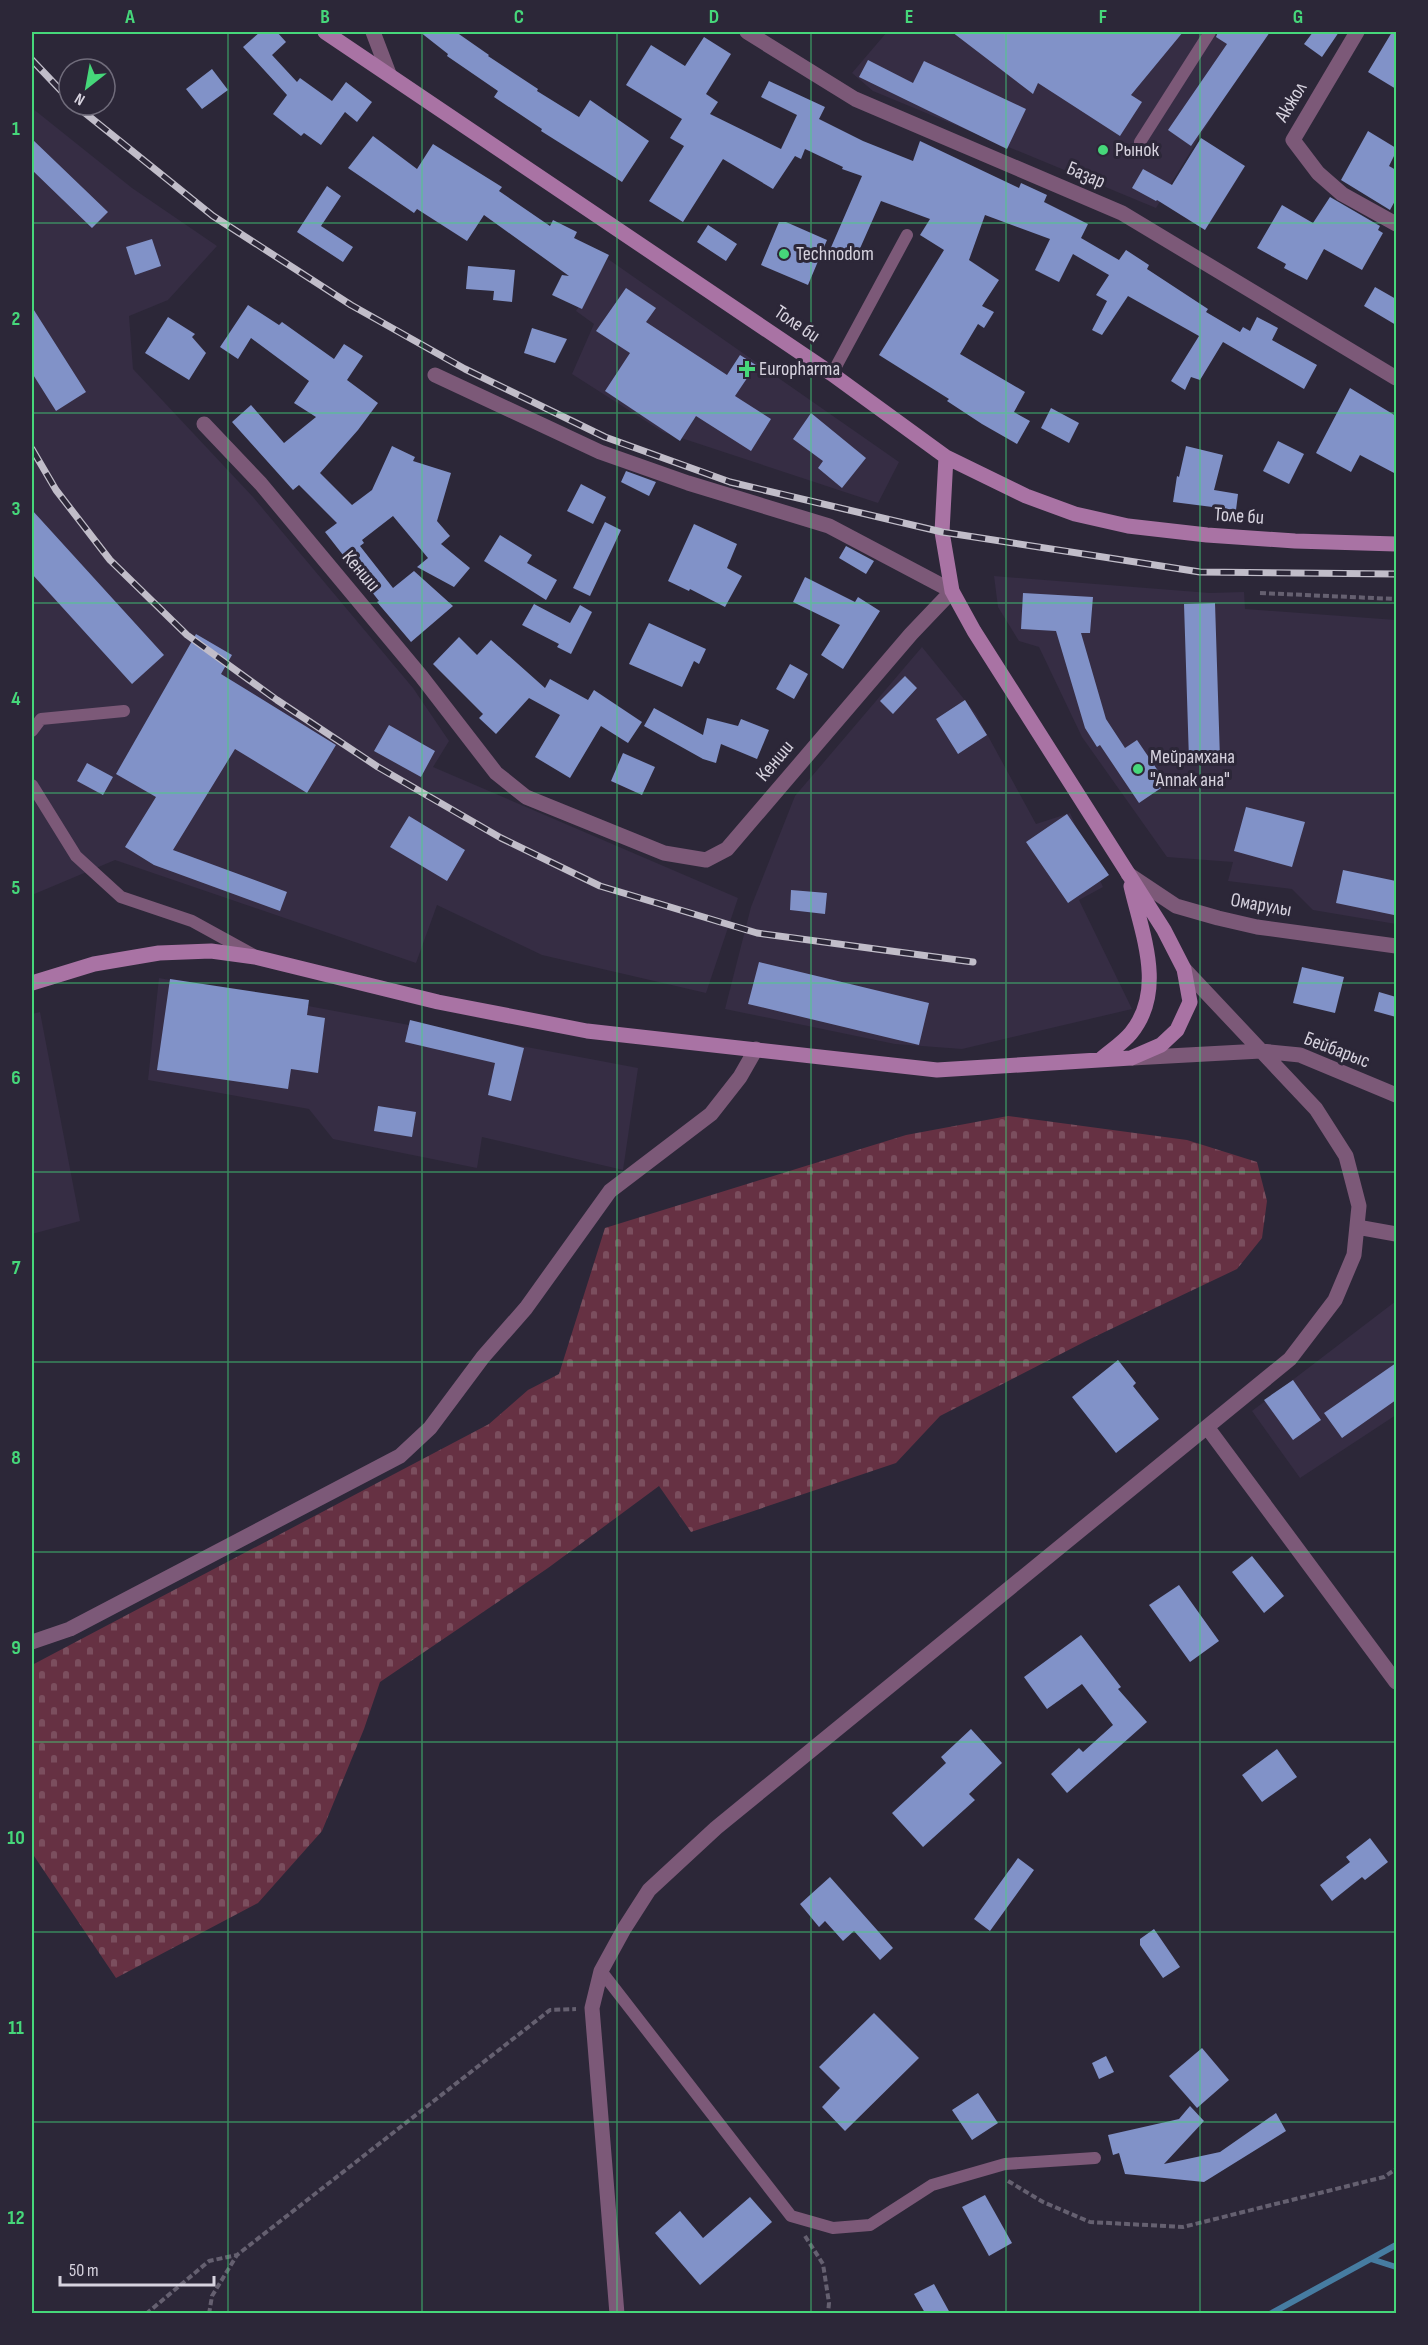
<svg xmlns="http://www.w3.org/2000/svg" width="1428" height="2345" font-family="'Sofia Sans Condensed',sans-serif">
<defs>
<pattern id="cemetery-stones" width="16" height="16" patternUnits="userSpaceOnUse" patternTransform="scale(1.5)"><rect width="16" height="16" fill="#663143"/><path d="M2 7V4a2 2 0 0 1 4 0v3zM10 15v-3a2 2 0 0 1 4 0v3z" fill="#7b4e5e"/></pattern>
</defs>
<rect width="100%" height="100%" fill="#2c2738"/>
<path fill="#362d44" d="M887,32H1264L1156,208L873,91L852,73Z
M32,108L132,188L217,246L168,300L129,316L133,369L253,497L413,688L449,741L433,767L738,898L706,993L542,955L437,905L416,963L115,860L32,895Z
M608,259L899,462L878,503L663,432L572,374L594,324L576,311Z
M994,576L1210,593L1244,592L1245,609L1396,620V924L1313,910L1292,889L1228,881L1233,862L1167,857L1082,737L1039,647L1019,641L998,607Z
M922,647L976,714L1036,824L1070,813L1103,887L1079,900L1132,1009L962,1049L895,1044L725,1009L751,907L795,796Z
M159,978L638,1068L623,1170L482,1137L477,1168L333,1139L309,1109L148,1080Z
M40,1012L80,1221L32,1234V1014Z
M1396,1301V1415L1300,1478L1252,1411Z"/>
<path fill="url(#cemetery-stones)" d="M1008,1116L1187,1140L1257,1162L1267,1201L1262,1238L1237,1269L1090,1339L940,1416L896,1463L691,1532L659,1486L548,1568L380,1682L364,1729L322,1831L258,1903L116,1978L32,1853V1665L489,1424L528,1390L559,1374L605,1228L906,1135Z"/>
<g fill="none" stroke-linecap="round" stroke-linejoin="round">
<path stroke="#467ca1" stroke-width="6" d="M1371,2259L1396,2267
M1270,2314L1396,2245"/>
</g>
<path fill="#8192c8" d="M260,32H277L286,42L272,55L297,82L300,78L332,101L346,82L372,102L357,122L345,112L321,145L304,133L301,136L273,114L287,95L243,47Z
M420,32H456L489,55L488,56L538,89L537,91L579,117L590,100L649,141L622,182L541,131L542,129L494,97L498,91L447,56L448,54Z
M952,32H1183L1131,95L1142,102L1120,136L1038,83L1033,94Z
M1218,32H1270L1191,146L1168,130L1227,44L1216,37Z
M1313,32H1339L1322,57L1304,44Z
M1392,32H1396V89L1368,72Z
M704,37L731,54L706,94L718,102L710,114L781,149L797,115L761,97L769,81L825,107L819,119L863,141L913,161L920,141L1019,188L1021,183L1047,195L1044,202L1088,224L1081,238L1119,260L1126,250L1149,265L1147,269L1208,309L1206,312L1240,332L1243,327L1250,331L1257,317L1278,328L1272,340L1317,365L1304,389L1223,342L1200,380L1191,377L1185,390L1171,381L1199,336L1128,296L1102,335L1092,330L1107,301L1096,295L1109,275L1073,254L1059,282L1035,270L1050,239L985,215L969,260L999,280L982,306L994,312L984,328L978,324L960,354L1025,392L1014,412L1030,421L1017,444L982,424L947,401L949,399L879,355L944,250L920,235L930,219L881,201L854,262L829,252L862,176L842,169L843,167L805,149L801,159L795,156L773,189L723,159L683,222L649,201L684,146L670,138L682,119L626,85L651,45L685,66Z
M868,60L913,83L924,61L1026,109L1007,149L859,77Z
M212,69L228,90L202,109L186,89Z
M1368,131L1396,148V152L1389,166L1396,170V199L1390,210L1341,180Z
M373,136L417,169L433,144L502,187L499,191L550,226L553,220L577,232L574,238L609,255L582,309L552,295L562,275L569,276L484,215L467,241L417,209L414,213L348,168Z
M1201,138L1245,166L1205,230L1157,200L1156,201L1132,188L1143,169L1172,185Z
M32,139L108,212L92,228L32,170Z
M327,186L341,196L321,226L353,247L343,262L297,232Z
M1330,197L1380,226L1378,230L1383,233L1362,270L1324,249L1307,280L1284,268L1286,264L1257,248L1282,205L1313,223Z
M779,222H786L827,240L808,285L761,265Z
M708,225L737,244L726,261L697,242Z
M152,239L161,266L135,275L126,247Z
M468,266L515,270L512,302L493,300L494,291L466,289Z
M1375,287L1396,299V325L1364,306Z
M626,288L656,308L646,322L727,375L740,355L756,365L735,396L771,419L751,451L696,416L680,441L605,391L630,353L596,331Z
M248,305L279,325L282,322L334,359L344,344L363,356L347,380L378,403L358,430L320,473L352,505L372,490L392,446L415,457L413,461L451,473L437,521L450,536L441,544L470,568L454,587L417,567L428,558L393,516L362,540L364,543L360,546L393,588L414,571L453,606L411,642L377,602L379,601L325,532L337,523L299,485L293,490L232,422L251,405L284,443L316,417L294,403L309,381L251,338L238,359L220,347Z
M32,307L86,392L56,411L32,373Z
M168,317L195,334L192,337L206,353L189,380L145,353Z
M532,328L567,339L555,363L524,353Z
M1350,388L1396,416V474L1360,455L1351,472L1316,453Z
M1051,408L1079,423L1069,443L1041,428Z
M811,413L866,458L842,488L818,468L823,461L793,439Z
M1278,441L1304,454L1289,484L1263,471Z
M1186,446L1223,455L1214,490L1238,494L1236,510L1173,502L1177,476L1179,477Z
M626,471L656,482L649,496L621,482Z
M581,484L606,497L593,524L567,511Z
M32,510L164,655L132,684L32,574Z
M605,522L621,530L590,596L573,588Z
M694,524L737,544L727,568L742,576L725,607L690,589L689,591L668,581Z
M500,535L532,555L527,563L557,580L546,600L484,561Z
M846,546L874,561L866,574L839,558Z
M805,577L855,602L858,597L880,611L843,669L821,655L840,625L793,602Z
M1023,593L1093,597L1090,633H1081L1106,719L1125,748L1137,740L1167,784L1139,803L1100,745L1097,747L1085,728L1056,631L1021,629Z
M1215,603L1220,759L1189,760L1184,604Z
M534,604L570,623L580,605L592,612L571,654L557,647L559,644L522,625Z
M649,623L706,649L699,664L694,661L682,687L629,664Z
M196,634L232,655L221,674L336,745L307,793L235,749L173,850L287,892L280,911L154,865L125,847L156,797L116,774Z
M459,637L477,655L491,640L545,688L550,679L588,700L594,690L642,722L628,743L601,726L570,778L535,757L560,715L529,698L496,734L479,718L483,714L433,664Z
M790,664L808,674L794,699L776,689Z
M905,676L917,688L893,714L880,701Z
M965,700L987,735L958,754L936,719Z
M654,708L703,735L707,718L738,726L741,719L769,730L757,759L721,744L716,763L703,759L644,726Z
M389,725L435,751L421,777L374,751Z
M623,753L655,767L642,795L611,781Z
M87,763L113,777L103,795L77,781Z
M1246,807L1305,822L1292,867L1234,851Z
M1067,814L1109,875L1068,903L1026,842Z
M409,816L465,850L447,881L390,847Z
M1343,870L1396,881L1394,915L1336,903Z
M791,890L827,893L825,914L790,910Z
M759,962L929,1003L919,1045L748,1004Z
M1302,967L1344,977L1335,1013L1293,1003Z
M170,979L309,1000L307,1015L325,1018L318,1073L291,1069L288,1089L157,1070Z
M1379,992L1396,997V1017L1374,1011Z
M410,1020L524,1048L511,1101L488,1095L495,1063L405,1042Z
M378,1106L416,1112L412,1137L374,1131Z
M1118,1360L1136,1383L1133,1386L1159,1419L1116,1453L1072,1397Z
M1396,1363V1400L1342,1438L1324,1413Z
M1293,1380L1321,1420L1293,1440L1264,1400Z
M1252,1556L1284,1596L1264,1613L1232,1572Z
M1179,1585L1219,1641L1190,1662L1149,1605Z
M1081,1635L1121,1687L1118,1689L1147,1722L1067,1793L1051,1774L1079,1748L1083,1752L1113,1725L1082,1684L1047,1709L1024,1677Z
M971,1729L1002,1763L969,1794L975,1800L923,1847L892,1813L946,1763L941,1757Z
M1277,1749L1297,1777L1262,1802L1242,1775Z
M1370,1838L1388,1862L1365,1880L1362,1877L1332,1901L1320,1885L1350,1862L1346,1857Z
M1018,1858L1034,1870L990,1931L974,1919Z
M830,1877L893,1948L880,1960L854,1931L843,1941L825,1921L819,1927L800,1904Z
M1154,1929L1180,1967L1163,1978L1140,1945V1939Z
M874,2013L919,2058L845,2131L822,2107L840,2088L819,2067Z
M1202,2048L1229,2080L1197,2108L1169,2076Z
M1106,2056L1114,2072L1099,2079L1092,2063Z
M978,2093L998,2123L972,2140L952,2110Z
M1190,2106L1204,2121L1164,2164L1220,2152L1276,2113L1286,2131L1204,2182L1125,2174L1119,2153L1113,2155L1108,2135L1179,2119Z
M985,2195L1012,2243L989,2256L962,2207Z
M750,2197L772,2222L700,2285L655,2233L680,2211L703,2238Z
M934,2284L950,2313H925L914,2294Z"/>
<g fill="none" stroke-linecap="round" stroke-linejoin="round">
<path stroke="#656070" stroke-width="4" stroke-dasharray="6 3" stroke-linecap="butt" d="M1260,593L1396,599
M1008,2181L1043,2202L1090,2222L1183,2227L1384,2177L1396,2169
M805,2236L823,2264L829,2303L828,2314
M146,2314L209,2261L237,2255
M209,2314L212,2296L237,2255L550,2010L576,2009"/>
<path stroke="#7c5978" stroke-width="12" d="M1140,142L1210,32
M832,374L907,235
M32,731L41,719L124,711
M32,785L76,856L121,897L192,921L252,954
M601,1971L791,2216L833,2228L870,2225L932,2185L1005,2164L1095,2158"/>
<path stroke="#7c5978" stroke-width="15" d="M373,32L389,74
M747,32L855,99L1122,213L1396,378
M1357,32L1293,140L1318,173L1342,194L1396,224
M204,424L261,484L421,676L496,773L526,797L664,853L706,860L727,849L911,634L952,591L829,526L688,483L600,452L435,375
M1128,874L1176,906L1218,918L1257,927L1396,946
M1132,1058L1261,1051L1300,1055L1396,1095
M1357,1227L1396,1234
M1207,1427L1396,1682
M32,1642L70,1629L400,1456L430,1428L483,1357L526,1308L610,1191L711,1114L740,1077L756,1049
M617,2314L592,2008L601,1971L624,1929L649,1890L716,1828L1290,1359L1335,1300L1354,1255L1359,1206L1346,1156L1316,1109L1184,969"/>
<path stroke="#a973a4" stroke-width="15" d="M325,32L832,374L946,457L1026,496L1075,514L1128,526L1207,535L1295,541L1396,544
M32,983L94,964L159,953L211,951L255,957L438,1002L587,1031L937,1070L1131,1058L1161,1045L1177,1030L1190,1002L1184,969L1164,930L974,631L952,591L942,532L946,457
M1100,1060C1110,1051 1123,1043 1131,1033C1166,990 1142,934 1131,886"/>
<defs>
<path id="rail" d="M32,60L69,99
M75,105L213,216L351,305L465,369L605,437L730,482L942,532L1200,572L1396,574
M32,449L56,490L110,560L187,635L277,700L378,767L501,838L600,886L757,933L973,962"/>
</defs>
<use href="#rail" stroke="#c1bdc9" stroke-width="7"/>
<use href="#rail" stroke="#2c2738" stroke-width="4.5" stroke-dasharray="14" stroke-linecap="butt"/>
</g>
<path fill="none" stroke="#46d77a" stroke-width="1.5" stroke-opacity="0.55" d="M228,32V2314M422,32V2314M617,32V2314M811,32V2314M1006,32V2314M1200,32V2314M32,223H1396M32,413H1396M32,603H1396M32,793H1396M32,983H1396M32,1172H1396M32,1362H1396M32,1552H1396M32,1742H1396M32,1932H1396M32,2122H1396"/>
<g fill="#46d77a" stroke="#2c2738" stroke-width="2">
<circle cx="1103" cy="150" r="6"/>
<circle cx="784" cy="254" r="6"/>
<path d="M744 360h6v6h6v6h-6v6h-6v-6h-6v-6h6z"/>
<circle cx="1138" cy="769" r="6"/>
</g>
<g text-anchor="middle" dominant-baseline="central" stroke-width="6" stroke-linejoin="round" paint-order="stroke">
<g font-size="20" fill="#d7d3df" stroke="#2c2738">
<text transform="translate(1291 102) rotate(-59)">Акжол</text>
<text transform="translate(1086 175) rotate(23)">Базар</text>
<text transform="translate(797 324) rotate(34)">Толе би</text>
<text transform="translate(1239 516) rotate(4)">Толе би</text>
<text transform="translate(361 571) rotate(50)">Кенши</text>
<text transform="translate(775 761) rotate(-50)">Кенши</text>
<text transform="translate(1261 905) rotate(10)">Омарулы</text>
<text transform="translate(1337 1050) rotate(21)">Бейбарыс</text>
</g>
<g font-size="20" fill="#d7d3df" stroke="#2c2738" text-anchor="start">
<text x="1115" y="150">Рынок</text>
<text x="796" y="254">Technodom</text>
<text x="759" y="369">Europharma</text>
<text x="1150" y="757">Мейрамхана<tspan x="1150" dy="23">"Аппак ана"</tspan></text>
</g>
</g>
<rect width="1428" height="2345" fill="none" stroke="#2c2738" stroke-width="66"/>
<g transform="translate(87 87) rotate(211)"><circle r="28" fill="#2c2738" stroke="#706c7b" stroke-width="1.5"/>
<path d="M0-4.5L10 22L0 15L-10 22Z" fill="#46d77a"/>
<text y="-9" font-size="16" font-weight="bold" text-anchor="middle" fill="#d7d3df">N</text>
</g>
<path d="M60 2276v9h154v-9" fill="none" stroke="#d7d3df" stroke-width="3"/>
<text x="69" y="2276" font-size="18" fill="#d7d3df" stroke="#2c2738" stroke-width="4.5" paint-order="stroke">50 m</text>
<rect x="33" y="33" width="1362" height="2279" fill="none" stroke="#46d77a" stroke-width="2"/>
<g font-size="20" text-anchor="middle" font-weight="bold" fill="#46d77a">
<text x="130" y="23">A</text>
<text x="325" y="23">B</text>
<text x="519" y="23">C</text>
<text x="714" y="23">D</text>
<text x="909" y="23">E</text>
<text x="1103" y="23">F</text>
<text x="1298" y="23">G</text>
<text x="16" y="135">1</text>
<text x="16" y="325">2</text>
<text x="16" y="515">3</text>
<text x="16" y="705">4</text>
<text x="16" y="894">5</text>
<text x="16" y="1084">6</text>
<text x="16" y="1274">7</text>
<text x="16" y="1464">8</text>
<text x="16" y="1654">9</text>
<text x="16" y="1844">10</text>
<text x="16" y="2034">11</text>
<text x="16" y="2224">12</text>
</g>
</svg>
